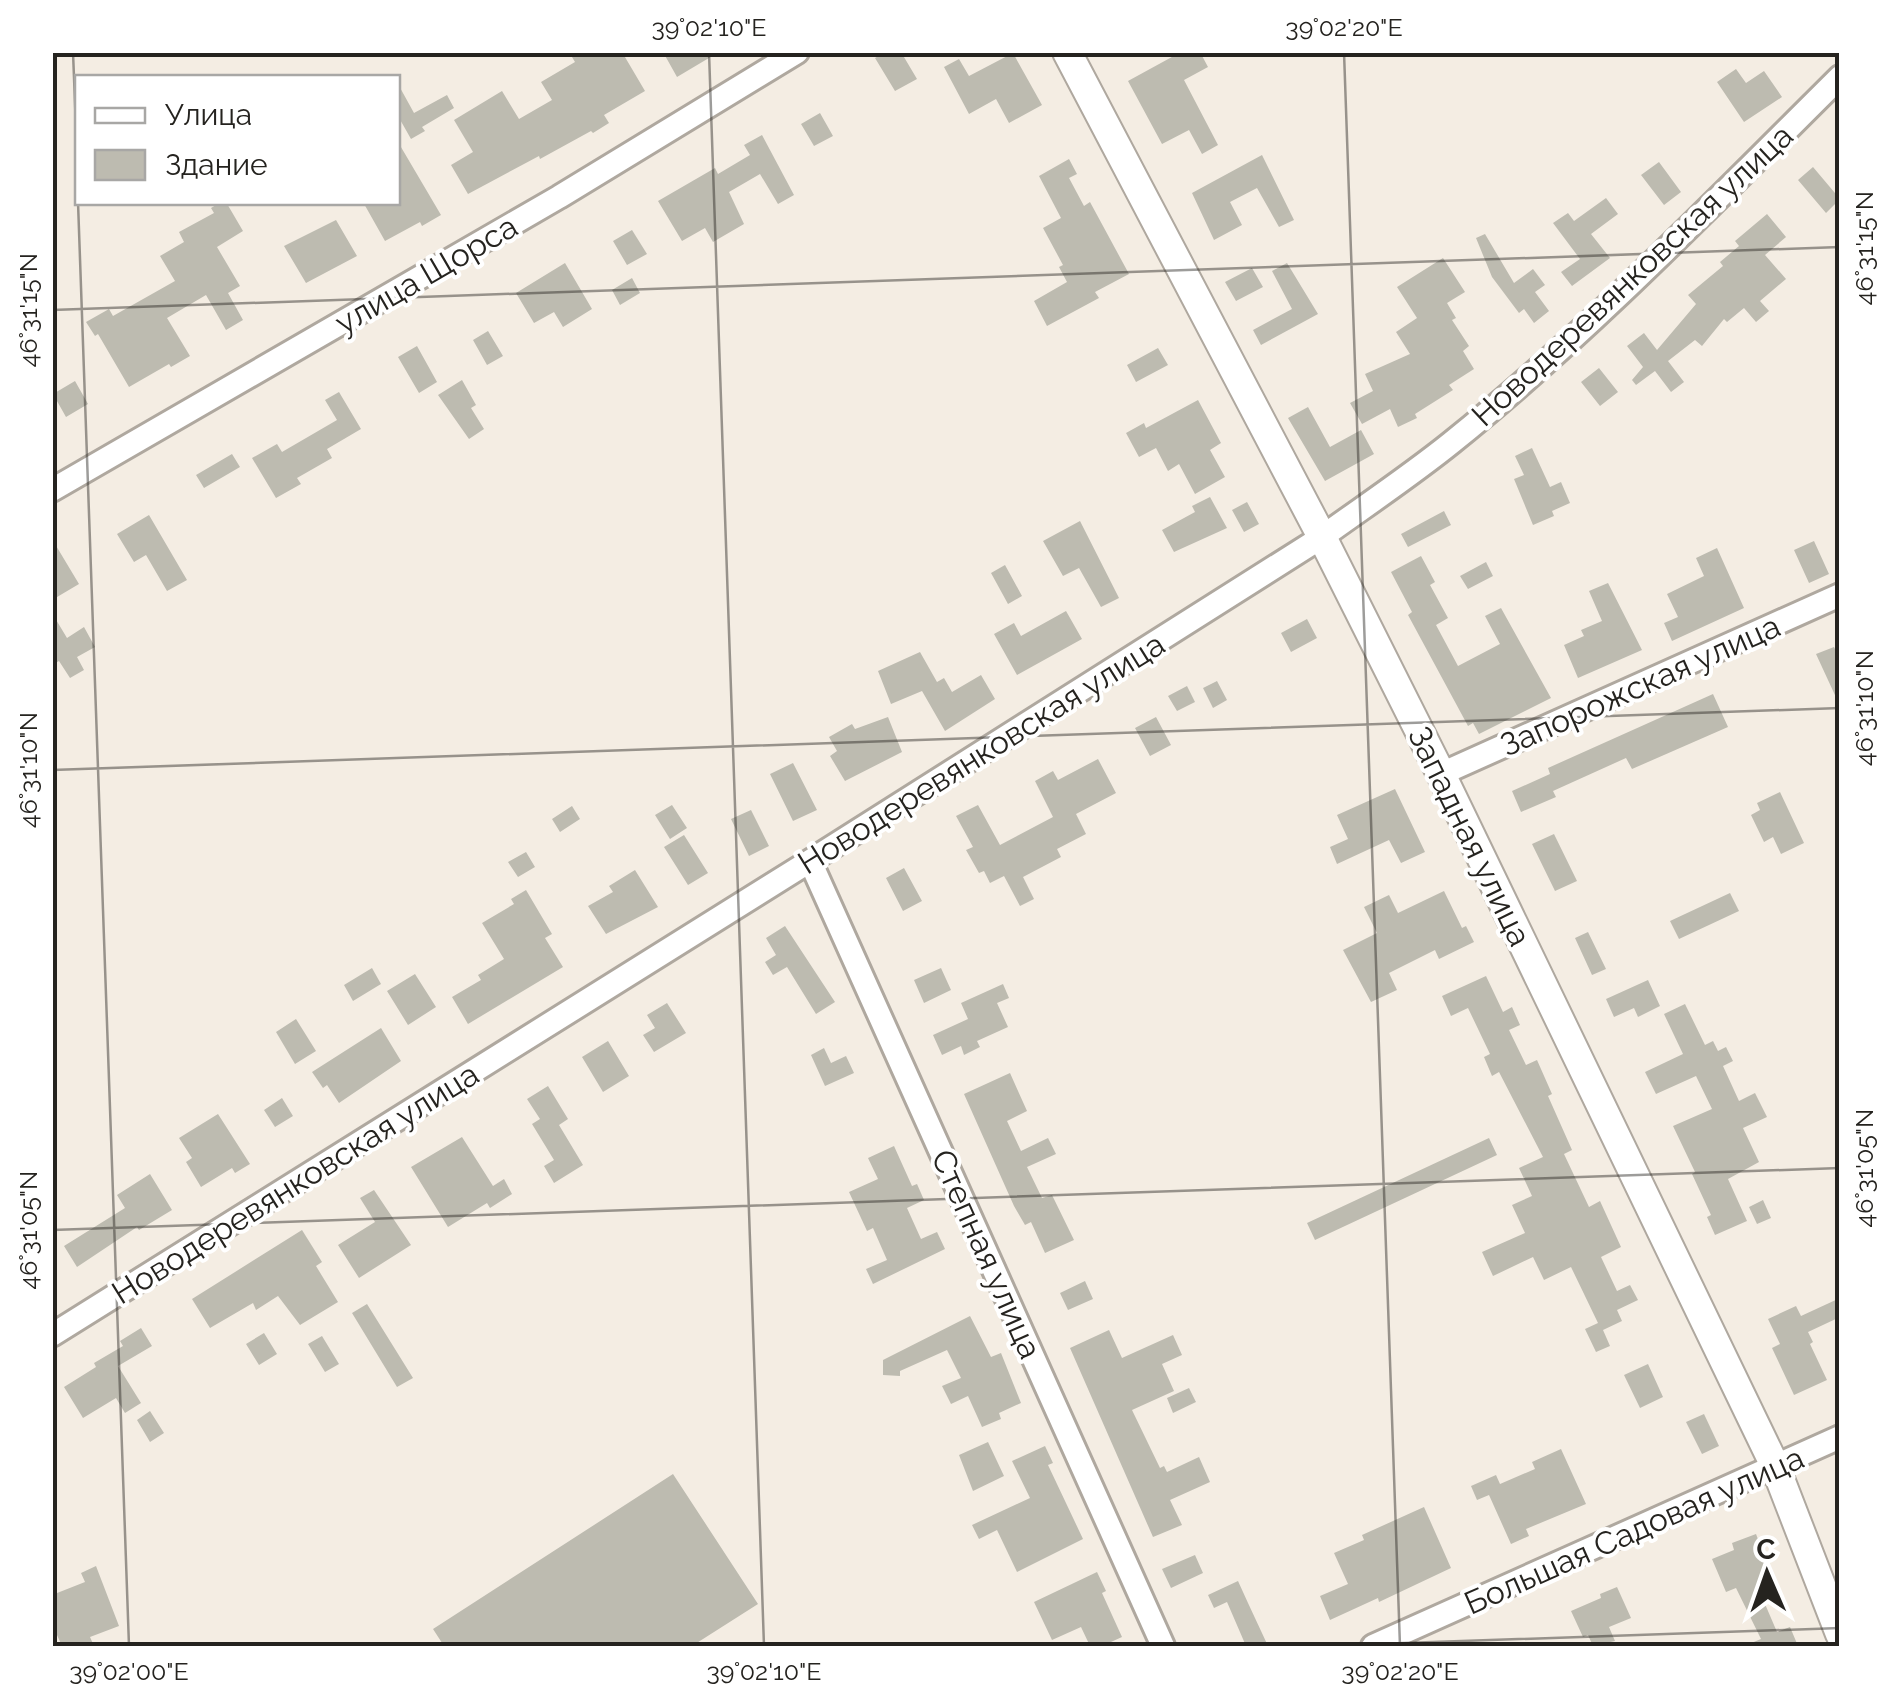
<svg xmlns="http://www.w3.org/2000/svg" width="1892" height="1699" font-family="Raleway,sans-serif">
<rect width="100%" height="100%" fill="#f4ede3"/>
<path fill="#bdbbb0" d="M569,52H622L645,91L604,115L609,123L593,133L591,131L540,159L539,156L468,194L451,165L473,152L454,120L502,91L519,119L552,100L541,82L575,62Z
M663,52H719L677,77Z
M885,52H901L917,79L895,91L875,58Z
M1181,52H1200L1208,67L1184,80L1218,145L1202,154L1189,130L1162,144L1128,81Z
M1013,53L1042,105L1009,123L996,99L969,114L944,67L959,59L969,76Z
M1736,69L1746,83L1764,71L1782,97L1744,122L1717,82Z
M398,84L414,113L447,95L454,108L422,127L425,131L411,139L398,116Z
M820,113L833,136L814,146L801,124Z
M762,135L794,195L778,204L760,174L729,192L744,224L713,242L705,228L682,241L658,201L715,168L718,174L750,155L744,145Z
M398,142L441,215L422,226L420,222L385,241L363,202H398Z
M1262,155L1294,220L1279,227L1257,188L1230,202L1242,225L1214,240L1192,193Z
M1069,159L1077,174L1069,178L1084,206L1090,202L1129,274L1095,292L1099,298L1047,326L1034,301L1067,282L1059,267L1063,265L1043,228L1061,218L1039,176Z
M1659,162L1681,192L1664,205L1641,175Z
M1813,167L1840,199L1826,213L1798,180Z
M1606,198L1618,214L1591,234L1610,258L1572,286L1561,272L1580,259L1553,223L1568,213L1574,221Z
M221,202H226L243,231L217,247L240,286L228,293L243,320L226,330L206,295L167,318L190,356L171,367L169,364L129,387L98,334L95,336L86,322L109,309L113,316L175,281L160,256L184,242L179,232L214,213L211,208Z
M1767,214L1786,237L1765,255L1786,279L1760,301L1769,311L1756,322L1744,308L1727,322L1724,319L1702,346L1695,340L1668,361L1684,382L1671,392L1655,371L1636,385L1632,380L1643,367L1627,346L1644,333L1657,350L1696,304L1688,295L1723,266L1720,262L1739,246L1735,241Z
M336,220L357,256L306,283L284,246Z
M632,230L647,254L627,265L613,241Z
M1485,234L1514,283L1533,269L1545,285L1535,292L1549,311L1534,323L1524,309L1519,313L1492,277L1476,238Z
M1443,258L1465,292L1447,303L1456,318L1452,320L1469,346L1463,351L1474,369L1449,385L1453,390L1415,414L1417,418L1398,427L1390,409L1362,424L1350,403L1373,391L1365,374L1410,354L1396,332L1417,318L1397,287Z
M565,263L592,309L563,327L554,312L534,323L516,293Z
M1287,263L1318,314L1261,345L1253,330L1292,309L1272,271Z
M1252,268L1263,287L1236,301L1225,282Z
M632,278L640,293L620,305L612,290Z
M488,331L503,356L487,365L473,340Z
M417,346L437,382L419,393L398,357Z
M1158,348L1168,365L1136,382L1127,365Z
M1599,368L1618,392L1600,406L1581,382Z
M462,380L476,405L471,408L484,429L469,439L438,395Z
M75,381L88,404L66,417L53,394Z
M339,392L361,429L327,449L332,458L297,478L301,484L276,498L252,458L277,444L282,452L337,420L325,400Z
M1198,400L1221,443L1210,450L1225,477L1195,494L1179,464L1168,471L1156,448L1139,457L1126,433L1144,423L1146,428Z
M1308,407L1330,447L1361,430L1374,454L1325,481L1288,418Z
M1532,448L1550,487L1561,482L1570,503L1552,511L1554,516L1533,525L1514,479L1524,475L1515,456Z
M232,454L240,467L204,488L196,475Z
M1210,497L1227,528L1174,552L1162,530L1195,512L1192,506Z
M1247,502L1259,524L1244,532L1232,510Z
M1444,511L1451,525L1408,547L1401,534Z
M149,515L187,580L167,591L146,555L134,562L117,534Z
M1080,521L1119,598L1101,607L1079,568L1063,576L1043,541Z
M52,539L79,584L52,600Z
M1814,541L1829,574L1809,583L1794,550Z
M1717,548L1744,608L1672,641L1664,623L1678,617L1667,594L1704,576L1696,558Z
M1421,556L1435,582L1430,585L1448,618L1436,625L1458,666L1500,644L1485,616L1501,608L1551,698L1479,734L1473,723L1468,726L1408,615L1412,612L1391,572Z
M1486,562L1493,576L1468,589L1460,576Z
M1005,565L1022,596L1008,604L991,573Z
M1608,583L1642,650L1578,678L1564,645L1584,636L1581,630L1602,621L1589,591Z
M1066,611L1082,639L1017,675L994,634L1014,623L1021,636Z
M52,613L67,638L84,627L95,647L77,657L84,670L70,678L59,661L52,665Z
M1307,619L1317,638L1291,652L1281,633Z
M1834,647L1840,659V706L1816,654Z
M920,652L937,682L944,678L952,692L981,675L995,699L945,731L922,691L891,704L878,671Z
M1217,681L1227,700L1213,708L1203,688Z
M1187,686L1195,702L1177,711L1168,696Z
M1713,694L1728,727L1632,769L1626,758L1553,791L1556,797L1521,812L1512,791L1550,774L1548,768Z
M888,717L902,752L845,781L830,756L837,751L829,737L852,724L855,729Z
M1156,717L1171,745L1150,756L1135,728Z
M1098,759L1116,793L1076,814L1086,834L1057,849L1061,857L1023,877L1034,899L1020,906L1004,876L990,883L984,871L979,873L966,850L973,847L956,816L978,805L1000,845L1053,817L1035,781L1053,771L1058,780Z
M793,763L817,810L793,821L770,774Z
M1395,789L1425,852L1401,863L1389,840L1337,864L1330,847L1348,839L1337,815Z
M1780,792L1804,843L1781,854L1773,837L1764,842L1751,815L1760,810L1757,803Z
M672,805L687,828L670,839L655,815Z
M572,806L580,819L560,832L552,819Z
M751,810L769,846L749,856L731,819Z
M1554,834L1577,881L1555,891L1532,844Z
M684,835L708,873L688,885L664,847Z
M526,852L535,867L518,877L508,862Z
M904,868L922,901L903,911L886,878Z
M635,870L658,907L606,934L588,906L613,892L609,886Z
M526,890L552,934L545,938L563,967L468,1024L452,997L481,980L478,975L504,959L482,923L514,904L511,899Z
M1444,891L1462,928L1466,926L1474,942L1439,959L1435,950L1389,973L1397,990L1371,1002L1343,950L1377,933L1364,907L1389,895L1398,913Z
M1730,893L1739,911L1679,939L1670,921Z
M785,926L835,1002L816,1014L787,967L773,975L765,962L776,955L766,938Z
M1588,932L1606,969L1592,975L1575,938Z
M372,968L381,984L353,1001L344,985Z
M941,968L951,990L924,1003L914,980Z
M415,974L436,1007L408,1025L387,991Z
M1486,976L1503,1012L1512,1007L1520,1025L1509,1030L1526,1065L1537,1060L1552,1094L1548,1096L1572,1150L1564,1154L1589,1207L1600,1201L1621,1247L1601,1257L1617,1291L1630,1285L1638,1300L1617,1310L1622,1321L1603,1330L1610,1346L1596,1352L1585,1329L1598,1323L1571,1267L1544,1280L1533,1257L1493,1276L1482,1252L1525,1233L1512,1205L1532,1196L1519,1168L1543,1157L1499,1072L1492,1076L1484,1057L1490,1054L1468,1008L1451,1016L1442,996Z
M1648,980L1660,1006L1638,1017L1634,1008L1614,1017L1606,999Z
M1003,984L1009,998L997,1003L1008,1027L977,1041L980,1047L964,1055L961,1046L942,1055L933,1035L968,1019L961,1003Z
M667,1003L686,1033L654,1052L643,1035L655,1028L647,1015Z
M1685,1004L1705,1045L1713,1041L1718,1051L1726,1047L1733,1061L1723,1066L1739,1101L1755,1093L1767,1117L1743,1128L1759,1162L1728,1179L1747,1221L1715,1235L1707,1217L1711,1215L1692,1174L1695,1172L1673,1126L1712,1109L1696,1076L1656,1094L1645,1072L1683,1054L1664,1014Z
M296,1019L316,1051L295,1064L276,1032Z
M381,1028L401,1061L339,1103L327,1085L323,1088L312,1072Z
M608,1041L629,1076L603,1092L582,1057Z
M824,1048L831,1063L846,1056L854,1073L825,1086L811,1055Z
M1010,1073L1027,1111L1007,1121L1021,1151L1048,1138L1056,1154L1027,1167L1042,1198L1052,1195L1074,1240L1045,1253L1031,1222L1025,1225L1014,1206L964,1094Z
M548,1086L568,1119L559,1125L583,1165L554,1183L544,1166L554,1160L532,1124L540,1119L527,1099Z
M282,1098L293,1116L275,1127L264,1110Z
M218,1114L250,1164L235,1173L232,1168L201,1187L186,1162L192,1158L179,1138Z
M462,1137L493,1186L504,1179L512,1194L490,1208L487,1203L448,1227L411,1167Z
M1489,1138L1497,1155L1315,1240L1307,1223Z
M894,1146L912,1186L917,1184L924,1200L907,1208L921,1239L937,1232L945,1249L873,1284L866,1269L887,1260L873,1228L867,1231L849,1192L878,1179L868,1158Z
M150,1174L172,1210L139,1230L137,1227L77,1267L64,1246L125,1208L117,1195Z
M374,1190L411,1245L359,1278L338,1245L375,1222L360,1198Z
M1763,1200L1771,1218L1757,1224L1749,1207Z
M302,1230L322,1262L316,1266L338,1302L300,1325L278,1296L256,1310L253,1303L210,1328L192,1299Z
M1085,1281L1093,1299L1068,1310L1060,1293Z
M1840,1298V1317L1808,1332L1813,1342L1810,1344L1827,1380L1794,1395L1772,1348L1780,1344L1768,1319L1796,1306L1801,1316Z
M367,1304L413,1378L397,1387L352,1313Z
M970,1316L991,1357L1001,1353L1021,1403L999,1413L1001,1419L982,1427L968,1396L951,1404L942,1386L961,1378L947,1350L900,1371V1376L883,1375V1360Z
M141,1328L152,1346L118,1366L141,1403L125,1413L116,1398L83,1418L64,1387L96,1367L94,1363L123,1346L120,1341Z
M1109,1330L1122,1358L1173,1335L1182,1355L1162,1364L1174,1391L1132,1410L1160,1468L1164,1466L1167,1472L1199,1457L1210,1482L1170,1500L1182,1525L1153,1537L1070,1348Z
M264,1333L277,1354L259,1365L246,1344Z
M322,1336L339,1364L325,1372L308,1344Z
M1648,1364L1663,1397L1640,1408L1624,1375Z
M1189,1388L1196,1402L1173,1413L1167,1398Z
M150,1411L164,1433L150,1442L137,1420Z
M1704,1414L1719,1446L1702,1454L1686,1422Z
M988,1442L1004,1476L973,1491L959,1455Z
M1045,1446L1053,1463L1048,1465L1083,1539L1017,1572L997,1530L979,1539L972,1525L1030,1498L1012,1461Z
M1561,1449L1586,1504L1526,1529L1529,1536L1511,1544L1489,1495L1477,1500L1471,1486L1496,1475L1500,1484L1535,1469L1532,1462Z
M673,1474L758,1604L692,1646H444L433,1629Z
M1424,1507L1451,1568L1379,1602L1378,1598L1330,1620L1320,1596L1348,1584L1334,1553L1364,1540L1362,1535Z
M1756,1534L1780,1598L1765,1604L1777,1632L1790,1627L1798,1646H1744L1761,1639L1736,1588L1726,1592L1712,1559L1734,1550L1732,1543Z
M1195,1555L1203,1573L1171,1588L1162,1569Z
M96,1566L119,1626L90,1637L94,1646H62L52,1624V1595L85,1582L81,1573Z
M1097,1572L1106,1591L1102,1593L1122,1637L1102,1646H1090L1081,1627L1052,1640L1034,1602Z
M1238,1581L1248,1603L1268,1646H1246L1227,1602L1214,1608L1208,1595Z
M1617,1587L1631,1618L1609,1627L1615,1641L1593,1646L1588,1635L1583,1637L1571,1611L1601,1598L1600,1594Z"/>
<g fill="none" stroke-linecap="round" stroke-linejoin="round">
<defs>
<path id="minor" d="M52,490L559,197L797,52
M1441,774L1840,595
M810,861L1163,1646
M52,1335L810,861L1322,537C1365,506 1410,476 1451,443C1590,331 1713,203 1840,77
M1373,1646L1840,1437"/>
<path id="major" d="M1067,52L1322,537L1441,774L1775,1466L1840,1634"/>
</defs>
<use href="#minor" stroke="#afa89f" stroke-width="28"/>
<use href="#major" stroke="#afa89f" stroke-width="32"/>
<use href="#minor" stroke="#fff" stroke-width="22"/>
<use href="#major" stroke="#fff" stroke-width="28"/>
</g>
<path fill="none" stroke="#25231f" stroke-width="2.5" stroke-opacity="0.45" d="M73,52L78,179M709,52L764,1646M1344,52L1400,1646M78,202L129,1646M52,310L1840,247M52,770L1840,708M52,1230L1840,1168M1318,1646L1840,1628"/>
<g text-anchor="middle" dominant-baseline="central" stroke-width="8" stroke-linejoin="round" paint-order="stroke">
<g font-size="32" fill="#25231f" stroke="#fff">
<text transform="translate(426 274) rotate(-30)">улица Щорса</text>
<text transform="translate(1632 275) rotate(-43)">Новодеревянковская улица</text>
<text transform="translate(1640 685) rotate(-24)">Запорожская улица</text>
<text transform="translate(981 753) rotate(-32)">Новодеревянковская улица</text>
<text transform="translate(1470 836) rotate(64)">Западная улица</text>
<text transform="translate(295 1183) rotate(-32)">Новодеревянковская улица</text>
<text transform="translate(987 1254) rotate(66)">Степная улица</text>
<text transform="translate(1634 1530) rotate(-24)">Большая Садовая улица</text>
</g>
</g>
<rect width="1892" height="1699" fill="none" stroke="#ffffff" stroke-width="110"/>
<rect x="75" y="75" width="325" height="130" fill="#ffffff" stroke="#a8a7a5" stroke-width="2.5"/>
<rect x="95" y="108" width="50" height="15" fill="#ffffff" stroke="#a8a7a5" stroke-width="2.5"/>
<text x="165" y="125" font-size="30" fill="#25231f">Улица</text>
<rect x="95" y="150" width="50" height="30" fill="#bdbbb0" stroke="#a8a7a5" stroke-width="2.5"/>
<text x="165" y="175" font-size="30" fill="#25231f">Здание</text>
<g transform="translate(1767 1574) rotate(358)" stroke="#ffffff" stroke-width="8" paint-order="stroke">
<path d="M0-8L18 38L0 25L-18 38Z" fill="#25231f"/>
<text y="-15" font-size="28" font-weight="bold" text-anchor="middle" fill="#25231f">С</text>
</g>
<rect x="55" y="55" width="1782" height="1589" fill="none" stroke="#25231f" stroke-width="4"/>
<g font-size="25" text-anchor="middle" fill="#25231f">
<text x="709" y="36">39°02'10"E</text>
<text x="1344" y="36">39°02'20"E</text>
<text transform="translate(1864 248) rotate(-90)" y="9">46°31'15"N</text>
<text transform="translate(28 310) rotate(-90)" y="9">46°31'15"N</text>
<text transform="translate(1864 708) rotate(-90)" y="9">46°31'10"N</text>
<text transform="translate(28 770) rotate(-90)" y="9">46°31'10"N</text>
<text transform="translate(1864 1168) rotate(-90)" y="9">46°31'05"N</text>
<text transform="translate(28 1230) rotate(-90)" y="9">46°31'05"N</text>
<text x="129" y="1680">39°02'00"E</text>
<text x="764" y="1680">39°02'10"E</text>
<text x="1400" y="1680">39°02'20"E</text>
</g>
</svg>
